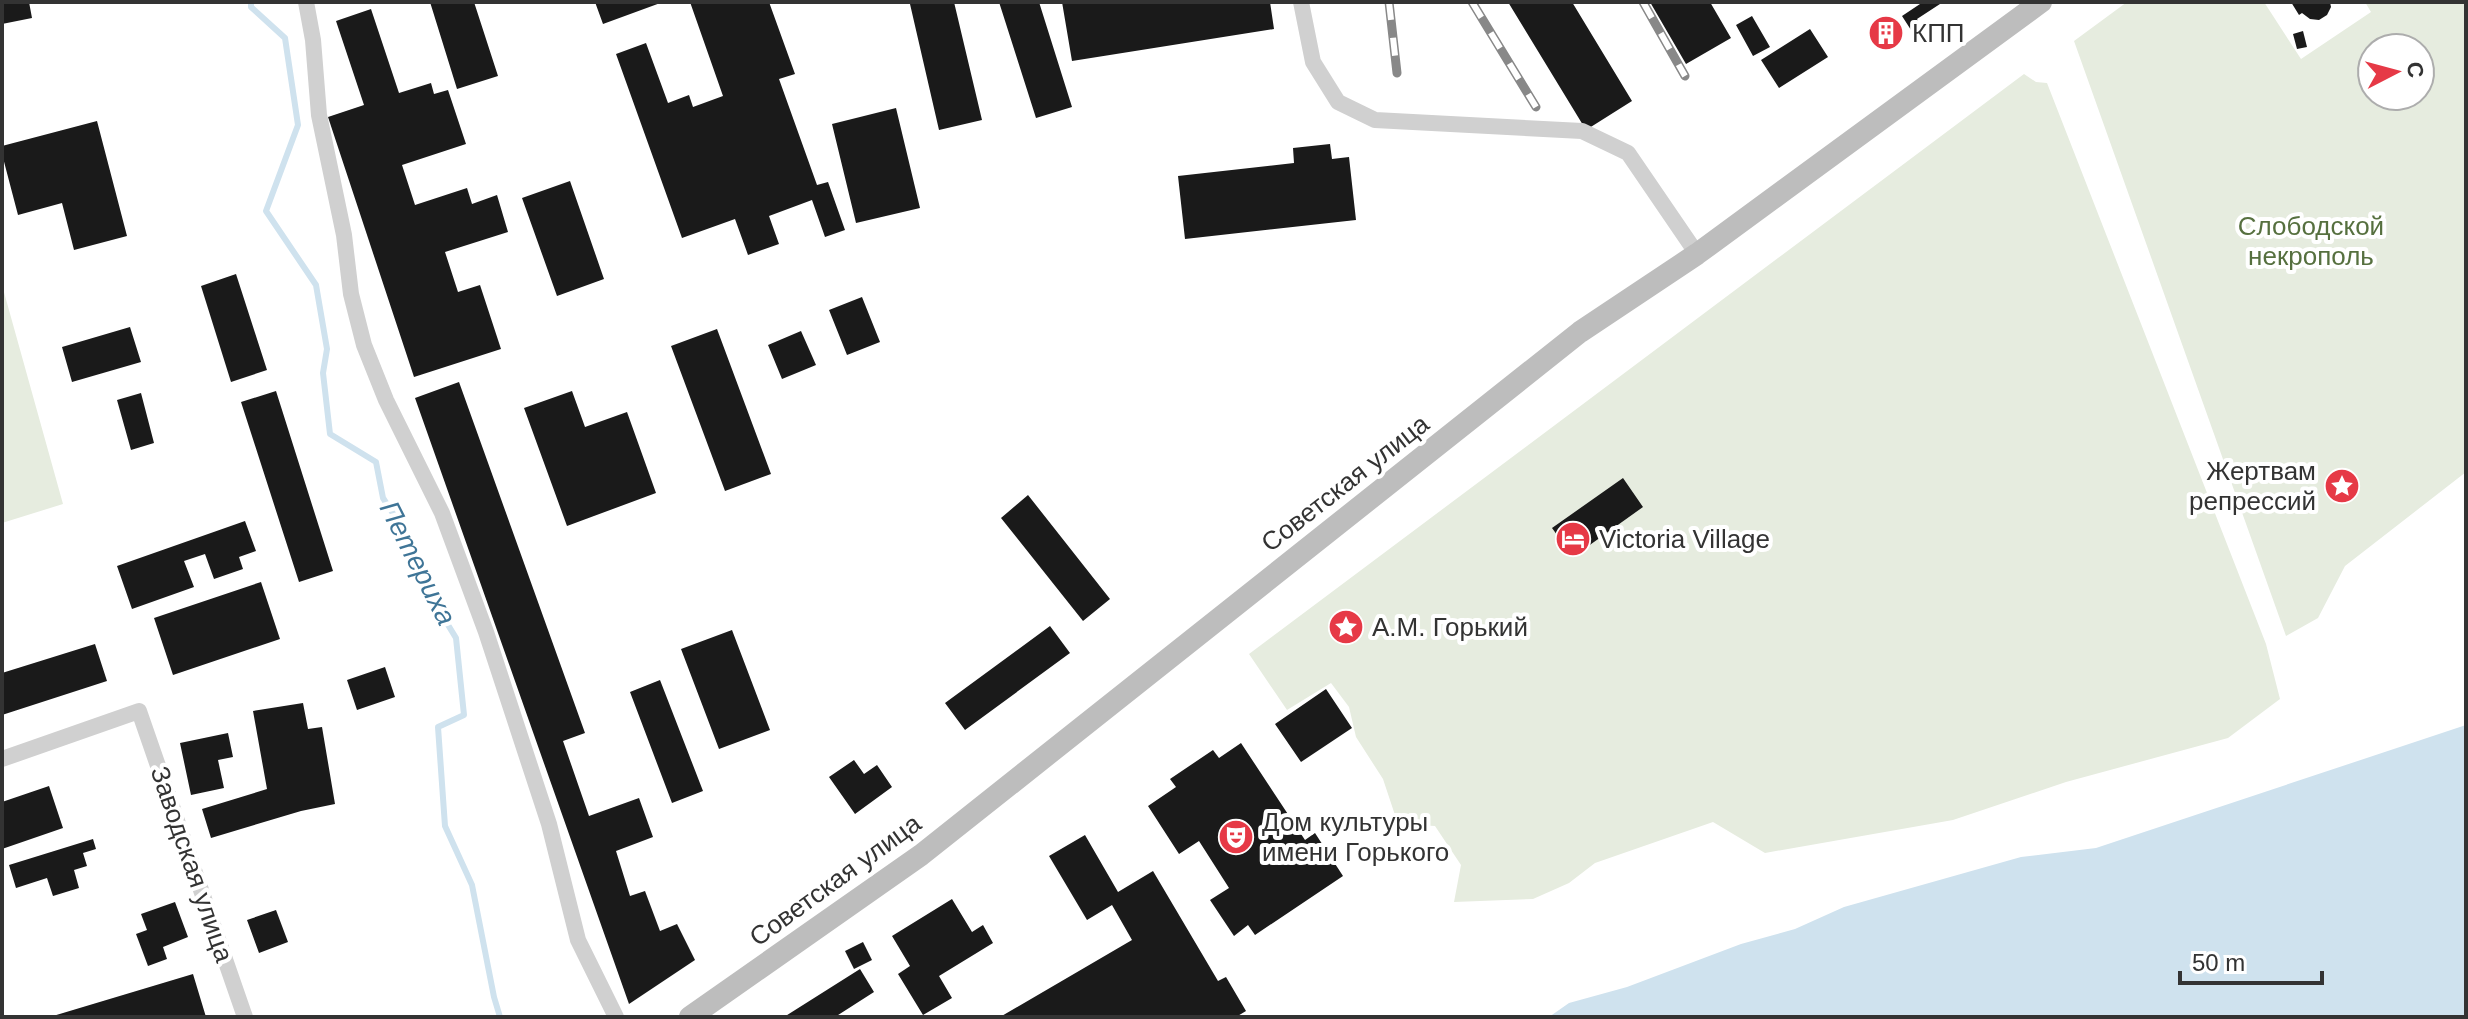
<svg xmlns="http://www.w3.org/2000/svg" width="2468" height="1019" font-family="Arial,sans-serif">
<rect width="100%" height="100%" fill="#fff"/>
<path fill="#e6ecdf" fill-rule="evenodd" d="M2127,2H2264L2301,59L2371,12L2365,2H2466V472L2345,566L2318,618L2286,636L2074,41ZM2372,48H2420V96H2372Z
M2024,74L2036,82L2047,83L2266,644L2280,699L2228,738L2066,782L1953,820L1765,853L1713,822L1595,863L1569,883L1533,899L1454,902L1461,865L1435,826L1398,824L1383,779L1356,737L1349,707L1331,683L1287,710L1249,654Z
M2,285L63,504L2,523Z"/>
<path fill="#cfe2ee" d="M2466,725V1017H1549L1569,1003L1627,987L1741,944L1795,929L1844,907L2021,857L2096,848Z"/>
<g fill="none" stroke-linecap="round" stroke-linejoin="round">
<path stroke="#cfe2ee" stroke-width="6" d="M251,2V7L285,38L298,125L266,211L316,285L327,349L323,373L330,434L376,462L383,498L416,549L420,579L456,638L464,715L438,727L445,826L472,885L494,997L500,1017"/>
</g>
<path fill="#1a1a1a" d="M2,2H29L32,18L2,24Z
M430,2H474L498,76L457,89Z
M595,2H663L603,24Z
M690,2H769L795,74L779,79L817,185L828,182L845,230L825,237L812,200L769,216L779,244L748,255L735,219L682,238L616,54L646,43L668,103L689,95L693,107L723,96Z
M917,2H954L982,120L939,130L910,4Z
M999,2H1039L1072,107L1036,118Z
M1062,2H1270L1274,29L1072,61Z
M1508,2H1572L1632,101L1586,130Z
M1650,2H1710L1731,38L1686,64Z
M1923,2H1938L1940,4L1917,19L1920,24L1911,30L1902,16Z
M2291,2H2330L2331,7L2327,15L2319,20L2310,19L2302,13L2299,15Z
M371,9L399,93L431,83L434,94L448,90L466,144L402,165L415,205L467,188L472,204L497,195L508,232L445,252L458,292L480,285L501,349L414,377L328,117L364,105L336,21Z
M1752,16L1770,47L1753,56L1736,25Z
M1885,20L1897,39L1886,47L1874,28Z
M1810,29L1828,57L1779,88L1761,60Z
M2303,31L2307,47L2297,49L2293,34Z
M896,108L920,208L856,223L832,124Z
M97,121L127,236L74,250L62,203L18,215L2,154V146Z
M1330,144L1332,159L1349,157L1356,220L1185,239L1178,176L1294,163L1293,148Z
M570,181L604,279L557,296L522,198Z
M236,274L267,370L231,382L201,286Z
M862,297L880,342L847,355L829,310Z
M130,327L141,362L72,382L62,347Z
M717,329L771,474L725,491L671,346Z
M801,331L816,365L782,379L768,345Z
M459,382L585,733L563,741L589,816L639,798L653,837L616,851L630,896L645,891L660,931L677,924L695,960L629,1004L415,398Z
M276,391L333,571L299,582L241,402Z
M572,391L585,427L627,412L656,493L567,526L524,408Z
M141,393L154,443L131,450L117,400Z
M1623,478L1643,507L1573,557L1552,528Z
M1028,495L1110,599L1083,621L1001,518Z
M245,521L256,551L239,557L243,569L214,579L205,554L184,561L194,587L132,609L117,566Z
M261,582L280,639L173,675L154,618Z
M1050,626L1070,653L965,730L945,703Z
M732,630L770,730L719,749L681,649Z
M95,644L107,681L2,715V673Z
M385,667L395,697L357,710L347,680Z
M660,680L703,791L672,803L630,692Z
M1326,689L1352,728L1301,762L1275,724Z
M303,703L308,729L322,727L335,804L301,811L211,838L202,809L267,789L253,711Z
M228,733L233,757L218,760L224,788L191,795L180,743Z
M1241,743L1305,840L1315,833L1343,876L1255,935L1248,925L1234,936L1210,900L1229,888L1199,841L1179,854L1148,806L1176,787L1170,779L1213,750L1219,758Z
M854,760L864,774L877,765L892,787L855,814L829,777Z
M49,786L63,828L2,849V802Z
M1085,835L1118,892L1153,871L1218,981L1226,977L1246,1011L1236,1017H1000L1132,940L1112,905L1087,920L1049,856Z
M93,839L96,849L83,853L87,866L74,870L79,888L53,896L47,878L16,888L9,865Z
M952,899L972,932L983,925L993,943L939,976L952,998L923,1015L898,974L910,966L892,936Z
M175,902L188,937L163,947L167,959L148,966L136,934L147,930L141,914Z
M276,910L288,942L259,953L247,920Z
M863,942L872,960L854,969L845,951Z
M860,969L874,992L835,1017H784Z
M193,974L206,1017H53V1016Z"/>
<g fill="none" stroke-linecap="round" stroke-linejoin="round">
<path stroke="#d0d0d0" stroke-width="16" d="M306,2L313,40L319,115L344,235L351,294L364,345L386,400L442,513L486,632L549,824L578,940L616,1017
M1301,2L1313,62L1338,102L1375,120L1582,131L1628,153L1697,254
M2,759L139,711L245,1017"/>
<path stroke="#bdbdbd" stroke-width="22" d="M690,1017L921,855L1580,332L1697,254L2041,2"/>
<defs>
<path id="rail" d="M1389,2L1397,73
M1472,2L1536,107
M1643,2L1685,76"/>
</defs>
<use href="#rail" stroke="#888" stroke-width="9"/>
<use href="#rail" stroke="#fff" stroke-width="6" stroke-dasharray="18" stroke-linecap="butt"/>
</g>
<defs>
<symbol id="building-disc" viewBox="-11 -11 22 22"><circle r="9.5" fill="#e63946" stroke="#fff"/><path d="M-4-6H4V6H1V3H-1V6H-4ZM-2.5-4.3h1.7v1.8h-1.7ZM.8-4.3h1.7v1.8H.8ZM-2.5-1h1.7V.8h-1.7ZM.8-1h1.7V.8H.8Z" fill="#fff"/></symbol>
<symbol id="sight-disc" viewBox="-11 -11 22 22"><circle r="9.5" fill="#e63946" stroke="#fff"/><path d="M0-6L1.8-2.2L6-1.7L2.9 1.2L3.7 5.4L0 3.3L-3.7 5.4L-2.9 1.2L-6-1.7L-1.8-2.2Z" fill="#fff"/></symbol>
<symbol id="hotel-disc" viewBox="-11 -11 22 22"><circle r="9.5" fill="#e63946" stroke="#fff"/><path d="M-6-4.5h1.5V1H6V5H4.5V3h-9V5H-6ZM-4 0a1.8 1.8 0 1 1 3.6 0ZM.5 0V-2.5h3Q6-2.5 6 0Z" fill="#fff"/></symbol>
<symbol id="theatre-disc" viewBox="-11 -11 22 22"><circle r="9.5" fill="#e63946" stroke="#fff"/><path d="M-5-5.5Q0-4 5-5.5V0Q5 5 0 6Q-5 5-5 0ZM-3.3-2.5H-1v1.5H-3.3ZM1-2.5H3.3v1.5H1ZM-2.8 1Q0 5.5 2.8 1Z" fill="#fff"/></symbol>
</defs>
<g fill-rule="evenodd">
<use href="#building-disc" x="1866" y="13" width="40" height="40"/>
<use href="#sight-disc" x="2322" y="466" width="40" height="40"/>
<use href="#hotel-disc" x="1553" y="519" width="40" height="40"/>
<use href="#sight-disc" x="1326" y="607" width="40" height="40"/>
<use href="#theatre-disc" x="1216" y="817" width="40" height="40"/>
</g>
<g text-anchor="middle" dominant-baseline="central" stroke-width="8" stroke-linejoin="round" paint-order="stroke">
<g font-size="26" fill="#333" stroke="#fff" text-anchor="start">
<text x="1912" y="33">КПП</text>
<text x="2316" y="471" text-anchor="end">Жертвам<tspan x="2316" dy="30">репрессий</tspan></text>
<text x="1599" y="539">Victoria Village</text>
<text x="1372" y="627">А.М. Горький</text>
<text x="1262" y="822">Дом культуры<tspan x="1262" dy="30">имени Горького</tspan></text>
</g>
<g font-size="26" fill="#56703f" stroke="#fff">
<text x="2311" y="226">Слободской<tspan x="2311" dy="30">некрополь</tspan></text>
</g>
<g font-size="26" fill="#333" stroke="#fff">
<text transform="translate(1345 483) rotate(-38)">Советская улица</text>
<text transform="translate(192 864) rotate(71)">Заводская улица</text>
<text transform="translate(835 880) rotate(-36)">Советская улица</text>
</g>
<g font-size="28" font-style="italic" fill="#3f7597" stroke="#fff">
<text transform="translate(418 563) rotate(63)">Петериха</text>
</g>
</g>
<rect width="2468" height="1019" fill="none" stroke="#333333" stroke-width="8"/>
<g transform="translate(2396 72) rotate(84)"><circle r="38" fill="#ffffff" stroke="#adadad" stroke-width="2"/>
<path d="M0-6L14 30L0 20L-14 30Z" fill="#e63946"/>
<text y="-12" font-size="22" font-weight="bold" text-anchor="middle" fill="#333333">С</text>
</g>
<path d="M2180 971v12h142v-12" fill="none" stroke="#333333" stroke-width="4"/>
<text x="2192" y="971" font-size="24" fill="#333333" stroke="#ffffff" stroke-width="6" paint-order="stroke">50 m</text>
</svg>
